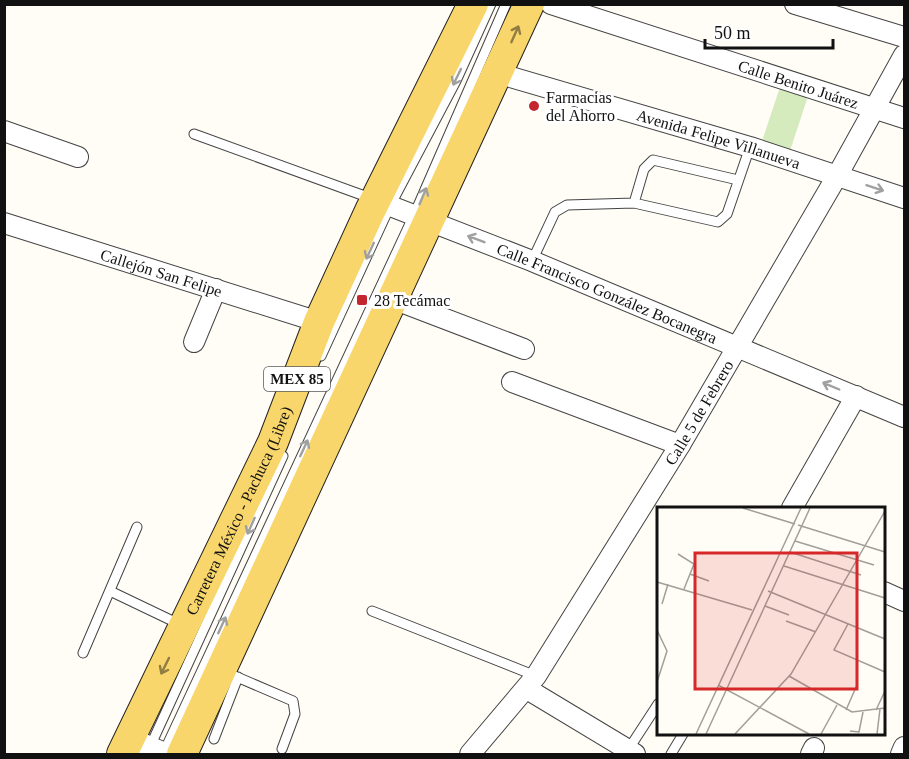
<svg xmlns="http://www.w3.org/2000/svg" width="909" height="759" font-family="Georgia,serif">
<rect width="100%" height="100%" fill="#fffdf5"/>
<path fill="#d5ebbd" d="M781,84L809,93L790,151L762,141Z"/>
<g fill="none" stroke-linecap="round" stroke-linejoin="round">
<defs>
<path id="service" d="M194,134L373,199
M634,203L644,169L653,160L738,180
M532,261L555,212L567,205L634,203L718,222L727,214L750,147
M321,356L390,206L456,81L491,4
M110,591L179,624
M372,611L536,676
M83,653L137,527
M223,671L293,701L295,714L282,749
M214,739L238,677
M149,749L283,456
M628,750L658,704
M163,754L414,215L506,4
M671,754L683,734"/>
<g id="minor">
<path id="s1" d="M551,4L904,118"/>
<path d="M795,4L904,37"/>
<path id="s2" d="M497,73L750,147L904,198"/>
<path d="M4,131L78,157"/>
<path id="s3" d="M375,200L532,261L904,417"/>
<path id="s4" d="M4,223L319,322"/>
<path d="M393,299L524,349"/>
<path d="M194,342L216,289"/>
<path d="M512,382L680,445"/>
<path d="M792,508L856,396"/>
<path d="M884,592L904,601"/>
<path d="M527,689L635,754"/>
<path d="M130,738L167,754"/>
<path id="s5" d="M470,754L536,676L680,445L837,176L904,55"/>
<path d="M811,754L814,748"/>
<path d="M901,754L904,747"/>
</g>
<g id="primary">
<path id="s6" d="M122,754L273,442L319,322L370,211L473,4"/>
<path d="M182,754L529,4"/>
</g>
</defs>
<use href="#service" stroke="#444" stroke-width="11"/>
<use href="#minor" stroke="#444" stroke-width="22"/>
<use href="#primary" stroke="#222" stroke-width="32"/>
<use href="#service" stroke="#fff" stroke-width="9"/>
<use href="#minor" stroke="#fff" stroke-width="20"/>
<use href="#primary" stroke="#f9d66b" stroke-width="30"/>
</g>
<defs><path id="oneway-shaft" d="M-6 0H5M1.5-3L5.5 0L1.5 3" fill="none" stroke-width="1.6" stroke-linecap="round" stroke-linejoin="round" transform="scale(1.5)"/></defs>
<g stroke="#917d42">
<use href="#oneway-shaft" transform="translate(515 34) rotate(-66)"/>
<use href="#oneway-shaft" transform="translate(165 666) rotate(116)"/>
</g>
<g stroke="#a0a0a0">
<use href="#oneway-shaft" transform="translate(457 77) rotate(116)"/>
<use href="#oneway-shaft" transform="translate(875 188) rotate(18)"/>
<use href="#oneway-shaft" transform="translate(423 196) rotate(-67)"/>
<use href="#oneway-shaft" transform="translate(476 239) rotate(-159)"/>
<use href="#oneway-shaft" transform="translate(370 251) rotate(115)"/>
<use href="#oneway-shaft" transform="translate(831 386) rotate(-157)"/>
<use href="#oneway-shaft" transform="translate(304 448) rotate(-65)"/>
<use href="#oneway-shaft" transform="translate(251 526) rotate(114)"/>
<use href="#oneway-shaft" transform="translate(222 625) rotate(-65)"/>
</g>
<g fill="#c4262e" stroke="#fff" stroke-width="2">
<circle cx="534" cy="106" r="6"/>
<rect x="356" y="294" width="12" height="12" rx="3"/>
</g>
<g text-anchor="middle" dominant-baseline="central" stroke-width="6" stroke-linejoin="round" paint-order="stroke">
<rect fill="#fff" stroke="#585858" stroke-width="1.5" x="264" y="367" width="66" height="24" rx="4.5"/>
<g font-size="15" font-weight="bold" fill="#111">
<text x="297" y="379">MEX 85</text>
</g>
<g font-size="16" fill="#111" stroke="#fff">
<text stroke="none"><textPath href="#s1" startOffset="260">Calle Benito Juárez</textPath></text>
<text stroke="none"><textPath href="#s2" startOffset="231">Avenida Felipe Villanueva</textPath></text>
<text stroke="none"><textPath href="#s4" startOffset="165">Callejón San Felipe</textPath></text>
<text stroke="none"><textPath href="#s3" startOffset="250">Calle Francisco González Bocanegra</textPath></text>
<text stroke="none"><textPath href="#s5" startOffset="412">Calle 5 de Febrero</textPath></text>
<text stroke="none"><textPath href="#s6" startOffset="270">Carretera México - Pachuca (Libre)</textPath></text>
</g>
<g font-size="16" fill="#111" stroke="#fff" text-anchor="start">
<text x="546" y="97">Farmacias<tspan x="546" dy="18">del Ahorro</tspan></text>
<text x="374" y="300">28 Tecámac</text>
</g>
</g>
<g transform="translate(657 507)">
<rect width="228" height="228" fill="#fffdf5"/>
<path fill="none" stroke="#a09f9a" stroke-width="1.5" d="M86,1L138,17M141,18L228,45M138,34L217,58M133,45L204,68M21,47L37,57L27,82M127,59L228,91M33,67L52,74M0,75L95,103M111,84L228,132M5,97L11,77M108,99L132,108M129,114L159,125M191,117L177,143L228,165M0,123L10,144L0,175M132,169L195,205L228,201M61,178L152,227M189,203L200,178M219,203L228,184M193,224L202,225L206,205M39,227L144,1M49,227L153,1M78,227L134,167L228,4M164,227L180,198M220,227L223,202"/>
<path fill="#d62828" fill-opacity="0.15" stroke="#d62828" stroke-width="3" d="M38,46H200V182H38Z"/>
<rect width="228" height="228" fill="none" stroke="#111" stroke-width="3"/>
</g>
<rect width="909" height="759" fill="none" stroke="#111111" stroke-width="12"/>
<path d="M705 39v9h128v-9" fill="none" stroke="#111111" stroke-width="3"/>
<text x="714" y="39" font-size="18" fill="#111111" stroke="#ffffff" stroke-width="4.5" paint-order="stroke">50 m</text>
</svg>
